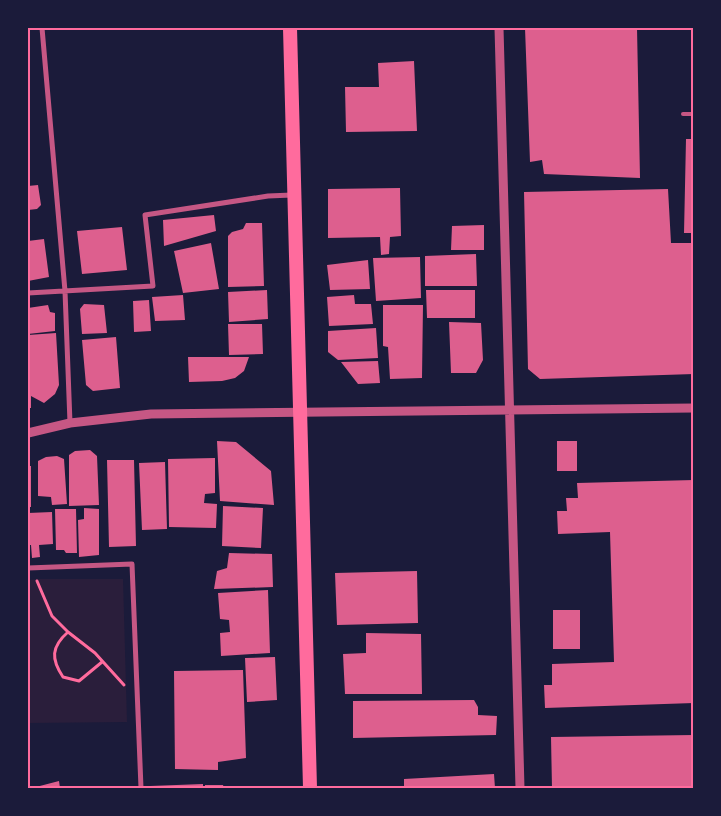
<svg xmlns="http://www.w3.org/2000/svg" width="721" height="816" font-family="Barlow,sans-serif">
<rect width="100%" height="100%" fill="#1b1b3a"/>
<path fill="#2a1e3b" d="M40,579H123L127,722L28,723V580Z"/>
<path fill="#dd5f8e" d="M525,28H637L640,178L544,174L542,160L530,162Z
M414,61L417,131L346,132L345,87H379L378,63Z
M686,139H694V233H684Z
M38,185L41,205L37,209L28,210V186Z
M400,188L401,236L390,237L389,254L381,255L380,237L328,238V189Z
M668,189L671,243H694V374L540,379L528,369L524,192Z
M214,215L216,231L164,246L163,220Z
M246,223H262L264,286L228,287V236L232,232L243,229Z
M484,225V250H451L452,226Z
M122,227L127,270L82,274L77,231Z
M44,239L49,277L28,281V241Z
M211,243L219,289L183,293L174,251Z
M476,254L477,286H425V256Z
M420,257L421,298L376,301L373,258Z
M368,260L370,289L330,290L327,265Z
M267,290L268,319L229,322L228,292Z
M426,290H475V318H427Z
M183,295L185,320L155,321L152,297Z
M354,295L355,304H371L373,324L329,326L327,297Z
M149,300L151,331L134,332L133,301Z
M84,304L104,305L107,333L82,334L80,309Z
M48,305L50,312L55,313V331L28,334V308Z
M383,305H423L422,378L390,379L388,347L383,346Z
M449,322L481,323L483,360L476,373H451Z
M228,324H262L263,354L229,355Z
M376,328L378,358L338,360L328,352V331Z
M56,333L59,385L55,394L44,403L31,396V408H28V335Z
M116,337L120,388L93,391L86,385L82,340Z
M188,357H249L244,371L235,378L222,381L189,382Z
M378,361L380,383L358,384L341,362Z
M217,441L236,442L271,471L274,505L220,501Z
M557,441H577V471H557Z
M90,450L97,456L99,505L69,506V455L75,451Z
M57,456L64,459L67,504L52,505L51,497L38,496V461L46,457Z
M215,458V493L205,494L204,503L217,504L216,528L169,527L168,459Z
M107,460H134L136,546L109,547Z
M165,462L167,529L142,530L139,463Z
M28,466H31V507H28Z
M694,480V703L545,708L544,685H552V664L614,662L610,532L558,534L557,511H567L566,498H578L577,483Z
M223,506L263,508L261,548L222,546Z
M84,508L99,509V555L79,557L78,520L84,519Z
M55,509H76L77,553H66L64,550H56Z
M52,512L53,544L39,545L40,557L32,558L31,545H28V513Z
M229,553L272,554L273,587L214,589L217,571L227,568Z
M417,571L418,623L337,625L335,573Z
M268,590L270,653L221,656L220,633L230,632L229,620L220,619L218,593Z
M553,610H580V649H553Z
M366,633L421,634L422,694H345L343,654L366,653Z
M275,657L277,700L247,702L245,658Z
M243,670L246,758L218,762V770L175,769L174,671Z
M474,700L478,707V715L497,716L496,735L353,738V701Z
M694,735V788H552L551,737Z
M494,774L495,788H404V779Z
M59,781L60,788H32Z
M203,784V788H151L150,786Z
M205,785H223L224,788H205Z
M69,786L81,787V788H69Z"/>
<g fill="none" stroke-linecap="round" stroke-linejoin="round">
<path stroke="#ff6b9d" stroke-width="3" d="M37,581L52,616L68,632L95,653L124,685
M68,632C51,647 51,659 63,677L79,681L102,662"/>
<path stroke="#c65784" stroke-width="4" d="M683,114H694"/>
<path stroke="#c65784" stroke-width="5" d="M42,28L65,291L70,423
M28,293L153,286L145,215L268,196L292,195
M28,568L132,564L141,788"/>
<path stroke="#c65784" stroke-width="9" d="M499,28L520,788
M28,433L70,423L151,414L694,408"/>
<path stroke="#ff6b9d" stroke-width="14" d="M290,28L310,788"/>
</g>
<rect width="721" height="816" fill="none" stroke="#1b1b3a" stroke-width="58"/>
<rect x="29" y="29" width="663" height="758" fill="none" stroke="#ff6b9d" stroke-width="2"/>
</svg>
